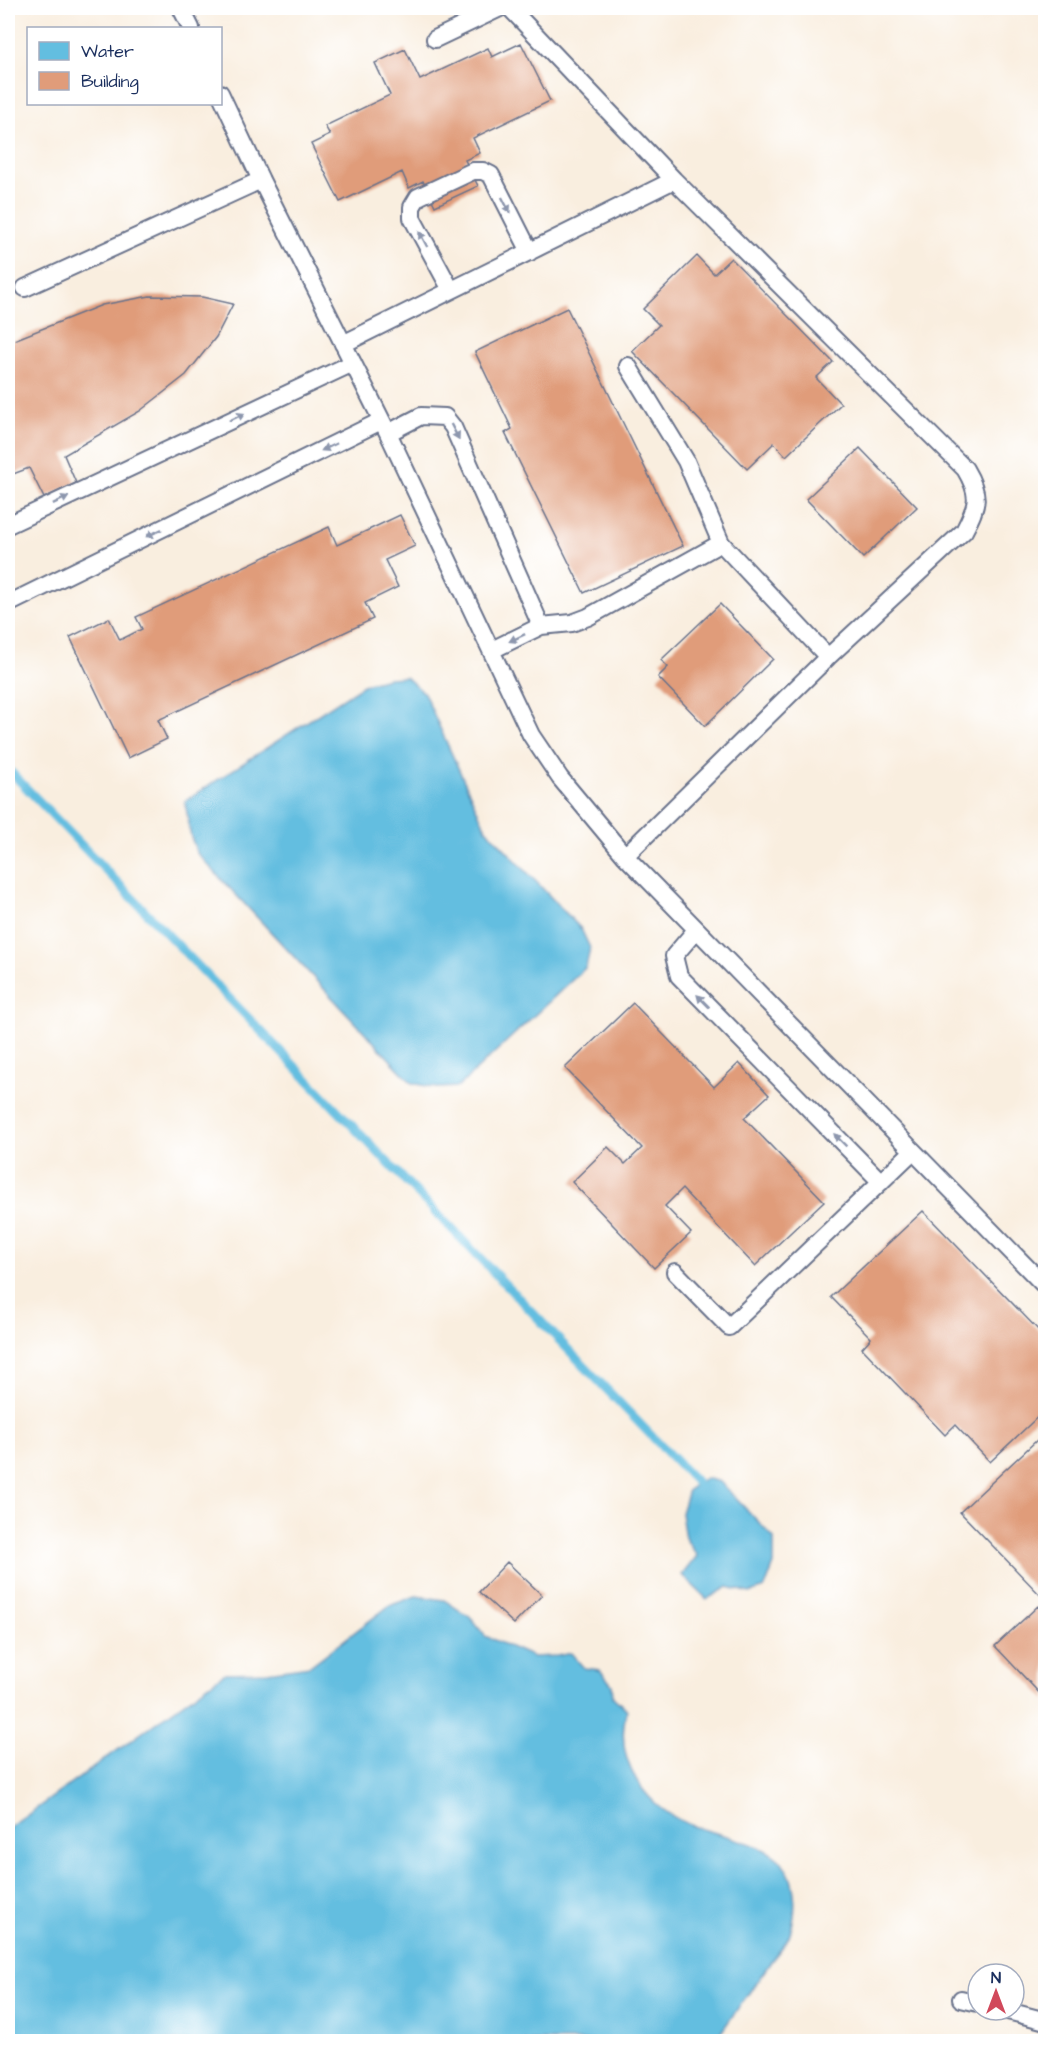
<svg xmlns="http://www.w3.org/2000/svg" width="1053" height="2049" font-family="'Architects Daughter',sans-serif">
<rect width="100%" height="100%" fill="#fff"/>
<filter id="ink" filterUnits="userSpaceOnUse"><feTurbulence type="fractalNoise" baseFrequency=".0167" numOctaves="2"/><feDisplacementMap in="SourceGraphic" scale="12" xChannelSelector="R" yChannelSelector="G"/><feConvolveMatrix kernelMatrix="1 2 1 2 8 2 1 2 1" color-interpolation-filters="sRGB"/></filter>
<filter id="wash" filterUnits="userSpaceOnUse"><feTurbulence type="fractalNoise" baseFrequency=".008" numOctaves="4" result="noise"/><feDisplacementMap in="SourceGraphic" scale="24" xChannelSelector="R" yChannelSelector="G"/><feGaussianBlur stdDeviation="1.35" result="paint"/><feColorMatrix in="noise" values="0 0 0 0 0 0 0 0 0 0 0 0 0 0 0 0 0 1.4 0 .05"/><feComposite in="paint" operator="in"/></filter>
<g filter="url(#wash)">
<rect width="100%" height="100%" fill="#f9eedf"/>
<path fill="#63bee0" stroke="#3f769f" stroke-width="1.5" d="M406,677L424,693L486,829L581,929L590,948L586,967L458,1087L437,1088L412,1083L197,853L191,837L185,801L365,684L388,678Z
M705,1478L720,1482L774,1538V1564L765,1588L750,1593L728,1587L707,1599L682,1575L697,1556L685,1538L681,1513L688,1490Z
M416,1596L444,1600L471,1618L485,1636L533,1657L557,1656L571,1653L584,1668L600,1670L612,1685L613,1697L627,1710C612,1762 647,1810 696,1827C719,1835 757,1842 776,1857C797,1873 798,1910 790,1933C787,1944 776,1954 770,1963C752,1989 733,2015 715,2041H8V1829L225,1673L267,1672L310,1666L389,1606Z"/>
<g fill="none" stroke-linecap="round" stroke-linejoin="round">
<path stroke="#63bee0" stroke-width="9" d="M8,769L697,1483"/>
</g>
<g id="blocks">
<path fill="#e09c7a" d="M521,43L550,101L473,138L480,153L465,160L478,186L435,206L423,181L409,188L402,172L340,202L311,144L330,135L325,126L390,95L375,63L405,49L420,80L488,48L492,57Z
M697,256L714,274L731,258L833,362L816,378L841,404L786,456L774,443L747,469L632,351L659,325L643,309Z
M150,296L202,297L233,304L216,337L186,375L140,411L64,455L76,483L44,498L29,468L8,476V338L9,342L102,305Z
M567,308L683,546L584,593L505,433L512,429L475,352Z
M860,448L917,507L863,558L806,499Z
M400,515L415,546L385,560L398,587L365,603L373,619L158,720L167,739L128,758L70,637L109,618L120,640L142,629L136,617L329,527L337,545Z
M720,604L773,659L705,726L658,677L668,667L661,660Z
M633,1003L714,1087L739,1063L769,1095L744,1118L824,1201L755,1266L682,1189L665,1206L691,1233L654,1268L572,1182L608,1147L625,1164L642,1148L565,1068Z
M923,1211L1046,1338V1409L990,1462L955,1425L945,1435L862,1348L871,1338L831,1297Z
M1037,1440L1046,1449V1601L960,1512Z
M507,1562L542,1595L514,1624L479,1592Z
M1038,1606L1046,1615V1700L995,1646Z"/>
</g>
</g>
<g filter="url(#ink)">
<use href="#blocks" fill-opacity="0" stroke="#69728b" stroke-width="1.5"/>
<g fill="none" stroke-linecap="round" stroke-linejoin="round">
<defs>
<path id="service" d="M181,8L191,28
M510,8L674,180L965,469C981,496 978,504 964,531L828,657L625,856
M435,39L500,8
M220,93L261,180L388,433L531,735L560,778L625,856L1046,1287
M25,288L261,180
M451,290L412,218V207L418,197L473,171H483L491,175L530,252
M343,344L674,180
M628,366L686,461L721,543L828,657
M388,433L421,416L445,417L453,427L541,626
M8,525L353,363
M8,604L381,421
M492,650L541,626L572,623L588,617L721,543
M696,930L674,956L679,976L881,1182
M675,1272L729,1327L913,1151
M961,1999L978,2003
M1004,2010L1046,2021"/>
</defs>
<use href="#service" stroke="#69728b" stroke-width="20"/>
<use href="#service" stroke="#fff" stroke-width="16"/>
</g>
<defs><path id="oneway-solid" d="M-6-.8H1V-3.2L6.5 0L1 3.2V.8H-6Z" transform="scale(1.5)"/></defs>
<g fill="#8d97ae">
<use href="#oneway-solid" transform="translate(506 205) rotate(63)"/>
<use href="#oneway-solid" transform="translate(423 239) rotate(-118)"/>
<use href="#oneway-solid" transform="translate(237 417) rotate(-25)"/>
<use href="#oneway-solid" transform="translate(455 432) rotate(62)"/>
<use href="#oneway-solid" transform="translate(329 447) rotate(154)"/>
<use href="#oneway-solid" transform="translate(61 500) rotate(-25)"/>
<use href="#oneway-solid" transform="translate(154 533) rotate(154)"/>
<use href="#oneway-solid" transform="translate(517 638) rotate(155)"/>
<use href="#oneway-solid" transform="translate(703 1001) rotate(-135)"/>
<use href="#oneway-solid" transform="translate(840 1140) rotate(-135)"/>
</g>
</g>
<rect width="1053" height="2049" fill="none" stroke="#fff" stroke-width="30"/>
<rect x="27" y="27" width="195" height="78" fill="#ffffff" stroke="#a4acbf" stroke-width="1.5"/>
<rect x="39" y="42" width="30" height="18" fill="#63bee0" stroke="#a4acbf" stroke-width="1.5"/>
<text x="81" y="57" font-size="18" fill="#1b2f5e">Water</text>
<rect x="39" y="72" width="30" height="18" fill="#e09c7a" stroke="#a4acbf" stroke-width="1.5"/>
<text x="81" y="87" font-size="18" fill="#1b2f5e">Building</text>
<g transform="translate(996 1992)"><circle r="28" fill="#ffffff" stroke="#a4acbf" stroke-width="1.5"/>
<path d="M0-4.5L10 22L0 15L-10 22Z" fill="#d1495b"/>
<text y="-9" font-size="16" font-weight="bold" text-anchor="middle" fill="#1b2f5e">N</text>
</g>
</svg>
